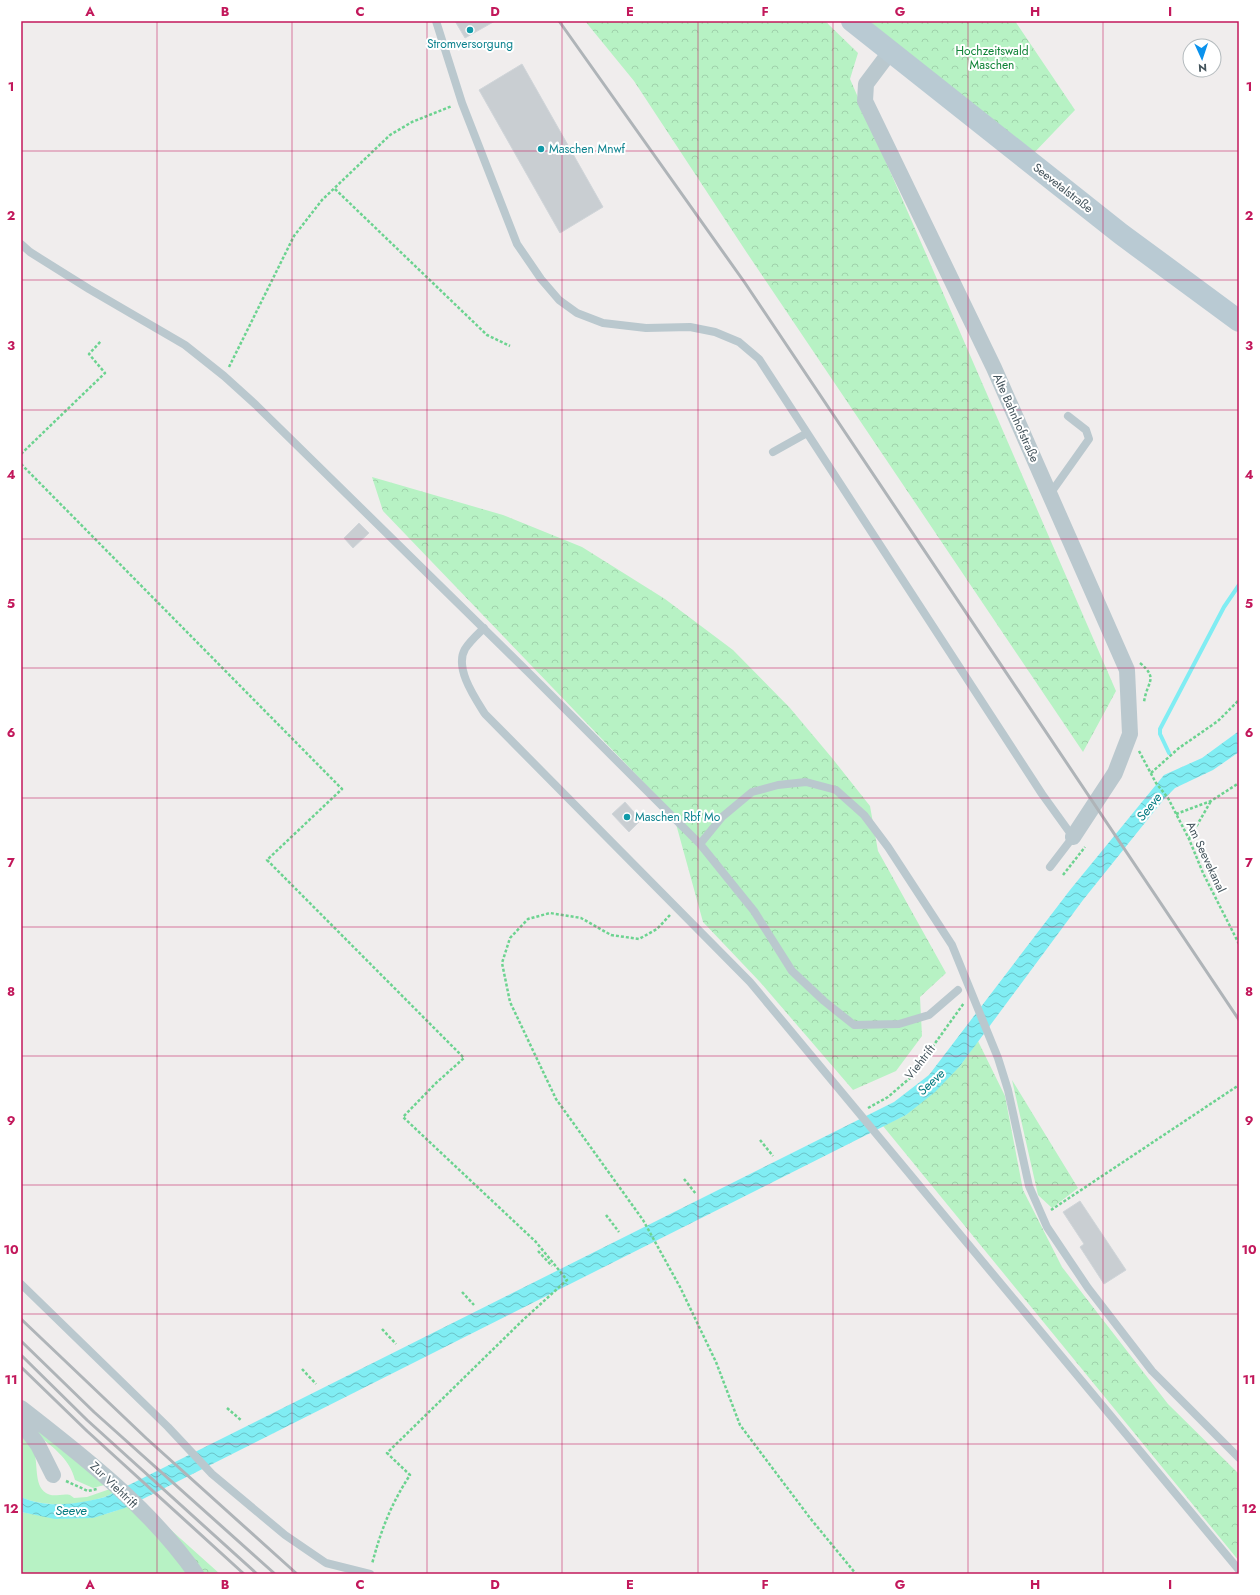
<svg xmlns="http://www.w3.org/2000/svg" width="1260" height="1595" font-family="Jost,sans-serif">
<defs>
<pattern id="forest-crowns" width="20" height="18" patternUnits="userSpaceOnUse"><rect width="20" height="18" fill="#b7f2c4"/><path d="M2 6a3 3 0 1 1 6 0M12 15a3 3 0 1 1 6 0" fill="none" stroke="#9fd1ab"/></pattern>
<pattern id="water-waves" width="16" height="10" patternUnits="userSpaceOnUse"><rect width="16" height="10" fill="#80edf3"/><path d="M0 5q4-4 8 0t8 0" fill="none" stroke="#6ac3c8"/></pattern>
</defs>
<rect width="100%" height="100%" fill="#f0eded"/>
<path fill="#b7f2c4" d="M39,1427L108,1484L93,1488L75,1480C70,1458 50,1445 34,1432Z
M21,1435C25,1439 31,1444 33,1449C39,1461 33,1485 46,1493C53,1498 62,1493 70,1495L74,1498L87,1497L110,1489L114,1493C89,1505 46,1509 21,1497Z
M130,1505L172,1546L187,1574H21V1512C61,1520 91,1523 130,1505Z"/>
<path fill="url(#forest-crowns)" d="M585,21H825L858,53L850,79L1116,691L1083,752L747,253L634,81Z
M869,21H1015L1075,110L1032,155Z
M372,477L503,515L582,547L665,599L733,650L790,708L832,758L870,806L878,851L946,973L920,997L922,1036L896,1071L853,1090L760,982L703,922L673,813L383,511Z
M978,1041L1005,1096L1023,1190L1062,1267L1168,1404L1239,1474V1561L883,1126L906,1115L960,1066Z
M1012,1080L1078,1188L1052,1208L1038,1195Z
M152,1513L220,1574H200Z"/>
<path fill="url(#water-waves)" d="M1239,731V752L1213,770L1175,788L1164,799L1083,900L960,1066L935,1092L906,1115L125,1508L93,1518L55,1519L21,1512V1497C46,1509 79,1504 105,1497L894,1102L929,1075L1070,890L1164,775L1202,758Z"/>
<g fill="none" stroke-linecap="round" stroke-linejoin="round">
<path stroke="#80edf3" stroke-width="4" d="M1169,753L1160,734V729L1224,607L1239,585"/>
</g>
<path fill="#c9ced2" stroke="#d0d5d9" d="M455,21H495L465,38Z
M522,64L603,207L560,233L479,90Z
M359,523L369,533L353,548L344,538Z
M625,802L641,820L629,832L612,814Z
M1080,1201L1126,1270L1104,1284L1080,1247L1084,1244L1063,1212Z"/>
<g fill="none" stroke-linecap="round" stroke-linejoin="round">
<path stroke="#6cd390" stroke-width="2.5" stroke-dasharray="3 2" stroke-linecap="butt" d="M335,189L487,335L510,346
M229,367L294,236L322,200L390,135L412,122L452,106
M21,454L105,373L89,354L101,341
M21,464L342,789L267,860L464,1058L436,1083L403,1117L536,1242L567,1280L523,1320L387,1453L410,1475C391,1504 381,1530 372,1564
M1140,663C1159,679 1147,681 1144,702
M1139,751L1156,783L1168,798L1189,839L1203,873L1239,944
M1151,773L1179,748L1218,721L1239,700
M1176,814L1211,801L1239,783
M1189,839L1211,801
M1063,875L1085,847
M670,915L657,929L639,939L611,935L581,918L550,913L528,919L510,938L502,963L510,1002L556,1099L643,1220L680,1287L716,1362L740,1425L810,1518L856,1574
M868,1108L888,1097L910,1078L964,1003
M760,1140L773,1156
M684,1179L696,1194
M1051,1210L1239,1085
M606,1215L619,1232
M538,1251L552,1266
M462,1292L474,1305
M382,1329L396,1344
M302,1369L316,1384
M227,1408L242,1421
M66,1481L88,1491L97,1489"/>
<path stroke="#bac8ce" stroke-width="8" d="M436,21L462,103L517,244L541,279L559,300L577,313L603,323L646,328L690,327L715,332L739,342L759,359L1042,794L1073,837L1050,867
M21,244L30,252L89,289L185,345L224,376L256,405L528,672L700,844L754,911L792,971L824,1001L854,1025L899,1024L929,1015L958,990
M773,452L807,433
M1050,494L1089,439L1086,430L1068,416
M484,628C478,634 470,641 465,649C454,668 475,698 485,714L750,982L1239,1570
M700,844L722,817L752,792L778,785L806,782L836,790L864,815L888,847L952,945L998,1058L1008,1090L1029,1186L1047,1227L1088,1288L1152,1371L1239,1458
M21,1284L168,1427L212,1474L285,1535L326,1563L370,1574"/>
<path stroke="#bac8ce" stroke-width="16" d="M890,52L866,84L865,101L994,368L1127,670L1130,734L1115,773L1073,837
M21,1408C84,1457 150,1508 196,1574
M21,1422L38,1445L53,1475"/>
<path stroke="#b9cad3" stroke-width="22" d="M852,21L1121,234L1239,321"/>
<path stroke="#afb4b8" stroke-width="3" d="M559,21L745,283L1239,1020
M21,1319L146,1438L297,1574
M21,1341L94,1412L275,1574
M21,1355L87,1420L257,1574
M21,1367L87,1431L244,1574"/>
</g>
<path fill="none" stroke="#c2185b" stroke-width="1" stroke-opacity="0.55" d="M157,21V1574M292,21V1574M427,21V1574M562,21V1574M698,21V1574M833,21V1574M968,21V1574M1103,21V1574M21,151H1239M21,280H1239M21,410H1239M21,539H1239M21,668H1239M21,798H1239M21,927H1239M21,1056H1239M21,1185H1239M21,1314H1239M21,1444H1239"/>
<g fill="#0f9aa8" stroke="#fff" stroke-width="1.5">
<circle cx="470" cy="30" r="4"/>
<circle cx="541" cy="149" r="4"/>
<circle cx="627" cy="817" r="4"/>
</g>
<g text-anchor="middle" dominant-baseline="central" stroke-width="4" stroke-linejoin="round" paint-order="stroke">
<g font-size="12" fill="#0d838f" stroke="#fff" text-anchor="start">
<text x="470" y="44" text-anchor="middle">Stromversorgung</text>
<text x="549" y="149">Maschen Mnwf</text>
<text x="635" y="817">Maschen Rbf Mo</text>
</g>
<g font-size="12" fill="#0f8336" stroke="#fff">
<text x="992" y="51">Hochzeitswald<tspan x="992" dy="14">Maschen</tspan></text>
</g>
<g font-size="12" fill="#44545c" stroke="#fff">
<text transform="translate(1063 188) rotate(38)">Seevetalstraße</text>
<text transform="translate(1016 418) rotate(66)">Alte Bahnhofstraße</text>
<text transform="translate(1206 857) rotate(65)">Am Seevekanal</text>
<text transform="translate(920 1062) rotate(-52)">Viehtrift</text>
<text transform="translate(114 1485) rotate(44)">Zur Viehtrift</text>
</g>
<g font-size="13" font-style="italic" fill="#067c82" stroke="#fff">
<text transform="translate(1149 807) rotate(-51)">Seeve</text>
<text transform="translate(931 1082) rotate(-43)">Seeve</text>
<text x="71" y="1510">Seeve</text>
</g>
</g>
<rect width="1260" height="1595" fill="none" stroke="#ffffff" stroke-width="44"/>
<g transform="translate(1202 58) rotate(177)"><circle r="19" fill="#ffffff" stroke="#b4bbbe"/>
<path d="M0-3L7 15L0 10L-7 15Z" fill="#0a92ed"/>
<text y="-6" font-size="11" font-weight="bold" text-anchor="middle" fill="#44545c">N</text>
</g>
<rect x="22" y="22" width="1216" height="1551" fill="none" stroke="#c2185b" stroke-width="1.5"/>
<g font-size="13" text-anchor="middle" font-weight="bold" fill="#c2185b">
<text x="90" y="16">A</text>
<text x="225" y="16">B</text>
<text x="360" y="16">C</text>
<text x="495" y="16">D</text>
<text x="630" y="16">E</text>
<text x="765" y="16">F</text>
<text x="900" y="16">G</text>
<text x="1035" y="16">H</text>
<text x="1170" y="16">I</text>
<text x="11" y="91">1</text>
<text x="1249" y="91">1</text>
<text x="11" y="220">2</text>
<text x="1249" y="220">2</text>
<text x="11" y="350">3</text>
<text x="1249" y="350">3</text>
<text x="11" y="479">4</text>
<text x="1249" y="479">4</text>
<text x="11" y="608">5</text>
<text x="1249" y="608">5</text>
<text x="11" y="737">6</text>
<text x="1249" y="737">6</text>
<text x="11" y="867">7</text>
<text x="1249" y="867">7</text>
<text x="11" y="996">8</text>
<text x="1249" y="996">8</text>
<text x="11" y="1125">9</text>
<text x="1249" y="1125">9</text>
<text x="11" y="1254">10</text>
<text x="1249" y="1254">10</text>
<text x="11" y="1384">11</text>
<text x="1249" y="1384">11</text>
<text x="11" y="1513">12</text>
<text x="1249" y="1513">12</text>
<text x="90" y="1589">A</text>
<text x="225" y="1589">B</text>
<text x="360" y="1589">C</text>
<text x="495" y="1589">D</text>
<text x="630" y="1589">E</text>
<text x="765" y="1589">F</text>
<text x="900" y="1589">G</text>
<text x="1035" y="1589">H</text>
<text x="1170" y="1589">I</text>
</g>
</svg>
